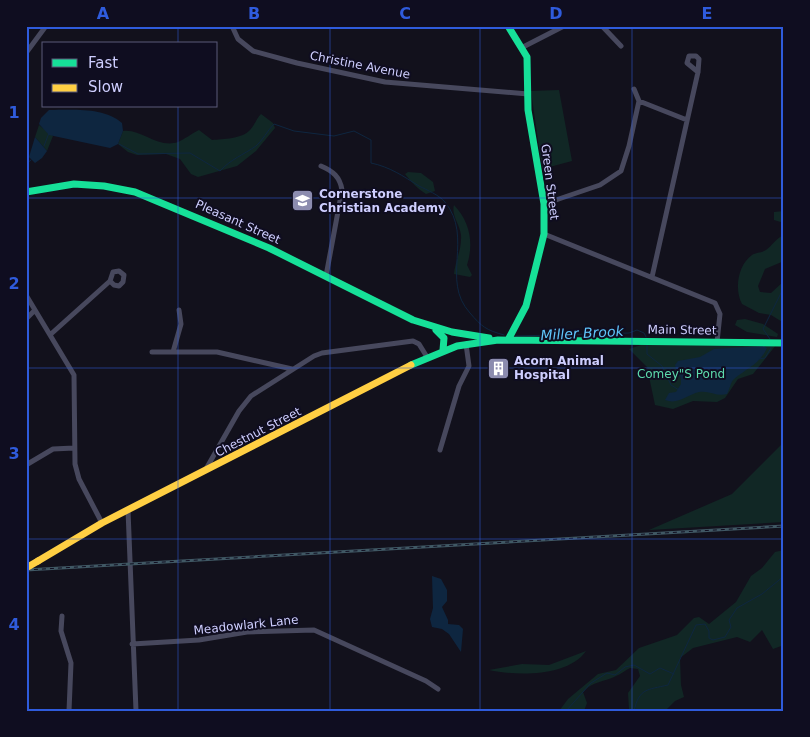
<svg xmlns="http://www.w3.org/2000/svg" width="810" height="737" font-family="'DejaVu Sans',sans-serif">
<rect width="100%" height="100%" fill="#12111c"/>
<path fill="#112725" d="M559,90L572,161L542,169L531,91Z
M261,114L273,123L275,128L256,151L237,166L198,177L191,174L180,159L166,154L137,155L128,152L118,144L123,131C140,128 158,149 178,142C183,140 193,133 199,130L212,140C223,139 242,139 250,130C255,125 256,119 261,114Z
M39,125L53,136L47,151L35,137Z
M408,172L421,173L433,182L435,191L426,194C418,189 411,182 405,174Z
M454,205C470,222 474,243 467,265L472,275L470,277L454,274C455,261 462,250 461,235C460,225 451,215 454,205Z
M784,211V223L774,220V212Z
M784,235V261L765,269L758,286L760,292L771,293L784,281V323L771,315L759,313L742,304C734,289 738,265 752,255C756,252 762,253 766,250C773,245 776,238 784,235Z
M745,319L763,324L778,334L777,337L747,332L735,325L737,320Z
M644,344L776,345L753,374L738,379L725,398L717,402L693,401L673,409L655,405L647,367L629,349Z
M784,442V522L649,530L732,494Z
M784,550V645L773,649L762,630L750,642L737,637L693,648L680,658L681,685L684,697L675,701L667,709L622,711L629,709L628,693L640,676L638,669L630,668C626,670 621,674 616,676C605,682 592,681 583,692L587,703L584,711H559L568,699L598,674L616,670L639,648L677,635L694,618L699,617L709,624L736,602L751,576L762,568L775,552Z
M586,651C568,677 516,676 489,670L522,664L549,665Z"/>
<path fill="#0e2640" d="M49,110C72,110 104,107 122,123L123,131L118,144L110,148L49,135L39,124L41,118Z
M35,137L47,151L42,158L35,163L29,157Z
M764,346L767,348C760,364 746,369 734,379C730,383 730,389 727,394C717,397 709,390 699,392C687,395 678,405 665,400L669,393L676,392L681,384V378L677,373L675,365L678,361L700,357L714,349Z
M432,576L441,579L447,590V601L442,607L448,620V624L459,625L463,629L461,652L449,634L442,629L432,627L430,619L433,608Z"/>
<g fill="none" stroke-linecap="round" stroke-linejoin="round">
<path stroke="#0e2640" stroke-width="1" d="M119,144L138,154L190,153L220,171C231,159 243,155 256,146C263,140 267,131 274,124L294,131L334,136L354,131L371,140V163C390,167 403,176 419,186C427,190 439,195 445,202C474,238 440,280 470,313C482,327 486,330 504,335
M44,146L49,133
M26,164L31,160
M516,336L629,333L637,330L644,333L646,337
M770,339L763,329L784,287
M647,345V354L662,366L671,385L679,390
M759,359L765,358L771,348V345
M416,711H417
M566,711L591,683L607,673L615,675L625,667L634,665L650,674L660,668L674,674
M634,711C639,688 647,690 668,685L696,625L705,624L709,631V638L713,640L725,637L731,627L729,620L737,608L762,594L784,576"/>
<path stroke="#47485d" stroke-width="5" d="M232,26L238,39L253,51L297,63L385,82L528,94
M602,26L621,46
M523,47L564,26
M26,53L46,26
M639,101L687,120
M321,166C333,171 340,177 342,190L326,276
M544,204L600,185L621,171L629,146L639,101L634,89
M544,234L715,303L720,314L717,342
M652,277L698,72L699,59L696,56H689L687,63L698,72
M26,295L74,375L75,464L79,479L102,523
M26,319L35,310
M51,334L110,281L113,272L119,271L124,275L123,282L119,286L114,285L110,281
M152,352H217L292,369
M173,352L181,324L179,310
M440,450L459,386L469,366L466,344
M26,465L53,449L74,448
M206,469L239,411L251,396L314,356L322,353L413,341L419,344L427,357
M128,510L136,711
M62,616L61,631L71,663L69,711
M132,644L199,640L247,632L314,630L426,681L438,689"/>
<path stroke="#16e098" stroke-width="7" d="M508,26L527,57L528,110L544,204V234L526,306L508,340
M26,192L74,184L104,186L135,192L269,248L413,320L452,332L489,338
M436,330L444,338L443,350
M411,365L457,346L498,340L784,343"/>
<path stroke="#ffcf43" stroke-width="7" d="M38,561L102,523L411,365"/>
<defs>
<path id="rail" d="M26,570L784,526"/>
</defs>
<use href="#rail" stroke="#405864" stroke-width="3"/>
<use href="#rail" stroke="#0f0d20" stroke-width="1" stroke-dasharray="4" stroke-linecap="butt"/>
<path stroke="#ffcf43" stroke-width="7" d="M26,568L38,561"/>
</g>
<path fill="none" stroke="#2f5bdc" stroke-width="1" stroke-opacity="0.55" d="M178,26V44M330,26V711M480,26V711M632,26V711M178,106V711M26,198H784M26,368H784M26,539H784"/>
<defs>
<symbol id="school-square" viewBox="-11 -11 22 22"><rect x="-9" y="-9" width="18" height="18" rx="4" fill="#8c8caf" stroke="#0f0d20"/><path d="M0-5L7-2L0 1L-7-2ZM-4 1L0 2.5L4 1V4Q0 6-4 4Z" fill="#fff"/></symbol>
<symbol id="building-square" viewBox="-11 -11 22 22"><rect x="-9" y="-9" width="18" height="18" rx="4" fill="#8c8caf" stroke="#0f0d20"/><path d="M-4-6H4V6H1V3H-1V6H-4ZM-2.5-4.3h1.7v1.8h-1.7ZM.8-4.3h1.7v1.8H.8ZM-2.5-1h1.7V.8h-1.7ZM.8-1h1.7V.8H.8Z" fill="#fff"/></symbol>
</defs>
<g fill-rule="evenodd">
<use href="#school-square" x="290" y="188" width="25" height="25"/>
<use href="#building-square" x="486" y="356" width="25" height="25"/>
</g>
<g text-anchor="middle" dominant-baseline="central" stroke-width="4" stroke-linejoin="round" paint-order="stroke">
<g font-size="12" fill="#cecefe" stroke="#0f0d20">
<text transform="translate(360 65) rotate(11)">Christine Avenue</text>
<text transform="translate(550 182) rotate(83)">Green Street</text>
<text transform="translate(238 222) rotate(24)">Pleasant Street</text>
<text transform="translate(682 330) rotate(1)">Main Street</text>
<text transform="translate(258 432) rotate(-27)">Chestnut Street</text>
<text transform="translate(246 625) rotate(-6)">Meadowlark Lane</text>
</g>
<g font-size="12" font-weight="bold" fill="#cecefe" stroke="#0f0d20" text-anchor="start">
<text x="319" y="194">Cornerstone<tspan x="319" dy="14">Christian Academy</tspan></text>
<text x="514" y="361">Acorn Animal<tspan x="514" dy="14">Hospital</tspan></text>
</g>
<g font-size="12" fill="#5ddbad" stroke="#0f0d20">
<text x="681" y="374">Comey"S Pond</text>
</g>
<g font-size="14" font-style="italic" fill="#5fc4fa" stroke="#0f0d20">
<text transform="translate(582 333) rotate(-3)">Miller Brook</text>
</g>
</g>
<rect width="810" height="737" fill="none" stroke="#0f0d20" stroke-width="55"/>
<rect x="42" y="42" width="175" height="65" fill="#0f0d20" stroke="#5b5a79"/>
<rect x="52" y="59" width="25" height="8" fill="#16e098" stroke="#5b5a79"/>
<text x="88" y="68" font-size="15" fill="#cecefe">Fast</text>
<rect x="52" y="84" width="25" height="8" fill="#ffcf43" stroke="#5b5a79"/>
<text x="88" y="92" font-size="15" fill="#cecefe">Slow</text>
<rect x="28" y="28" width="754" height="682" fill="none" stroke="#2f5bdc" stroke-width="2"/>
<g font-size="16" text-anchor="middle" font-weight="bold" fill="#2f5bdc">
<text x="103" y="19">A</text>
<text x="254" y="19">B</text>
<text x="405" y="19">C</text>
<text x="556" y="19">D</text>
<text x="707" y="19">E</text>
<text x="14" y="118">1</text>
<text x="14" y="289">2</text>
<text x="14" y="459">3</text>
<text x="14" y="630">4</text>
</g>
</svg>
